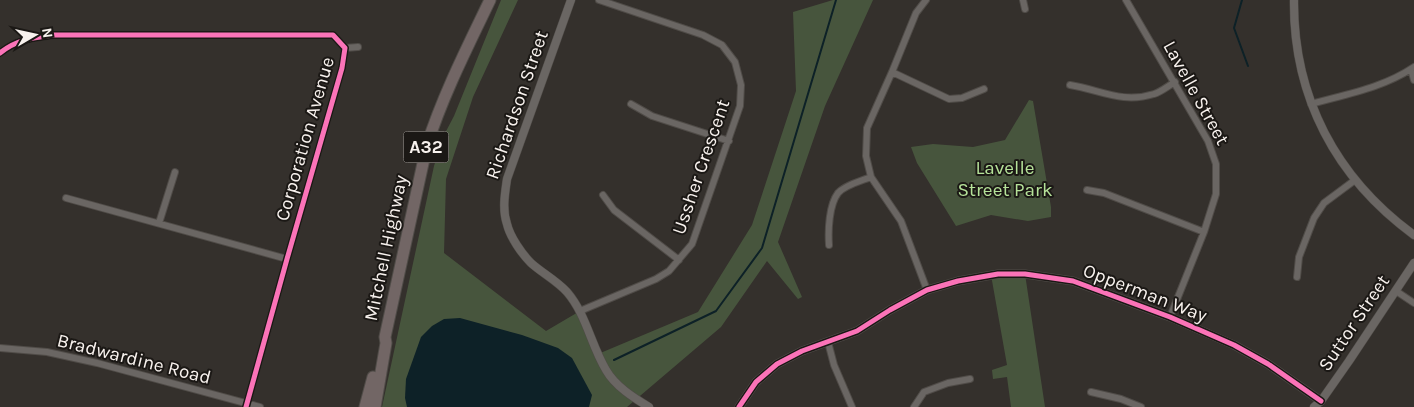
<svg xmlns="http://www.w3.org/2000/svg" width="1414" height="407" font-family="Karla,sans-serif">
<rect width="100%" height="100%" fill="#34302c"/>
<path fill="#47553d" d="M501,0H518L473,97L446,179L444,253L546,331L580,311L598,354L698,312L752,225L796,91L793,12L833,0H873L825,106L778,242L802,297L798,299L767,261L721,327L627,407H382L434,166L443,137L454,116Z
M1029,100L1033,101L1051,207V217L1028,221L991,215L956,226L917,163L911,147L933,144L973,147L1005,140Z
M1025,274L1045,407H1011L1007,377L993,379L992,370L1007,365L991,275Z"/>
<path fill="#0d2127" d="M460,318L522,335L558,348L572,358L592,395L589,407H407L405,398L406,379L421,337L432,326L444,319Z"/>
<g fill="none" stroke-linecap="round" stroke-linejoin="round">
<path stroke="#0d2127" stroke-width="2" d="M1242,0L1234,28L1248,66
M614,360L716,311L762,248L836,0"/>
<defs>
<path id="minor" d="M926,0L916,13L892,72L867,128L866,156L871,177L901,221L927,290
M1023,0L1025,9
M1126,0L1208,141L1216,164V194L1204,232L1170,317
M345,48L358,47
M0,53C17,39 33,38 54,35H333L345,48L342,68L287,259L246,407
M1411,69L1414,80
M892,72L949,99L962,98L984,89
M1070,85C1101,90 1122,104 1154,94C1161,92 1168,86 1175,82
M631,104L652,116L729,141
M1311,104C1347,94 1383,88 1414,67
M1087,190L1104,193L1204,232
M603,195L614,210L679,260
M66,198L287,259
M159,223L175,172
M829,245C828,230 829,205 838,193C845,185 861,181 871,177
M1297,277L1299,257L1314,218L1324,203L1355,180
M1396,291L1414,303
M580,311L656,279L669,271L692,244L740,106L741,85L735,62L722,45L703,35L599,0
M828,342L834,365L852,407
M0,348L47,352L97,363L260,407
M1091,392L1121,399L1141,407
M914,407L924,392L948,383L970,379"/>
<path id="tertiary" d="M571,0L507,179C505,193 502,209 507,224C510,237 522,254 531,263C542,273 556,280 567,292C586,314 591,345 606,370C615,386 634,398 649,407
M1294,0C1293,97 1336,178 1414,235
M739,407L756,382L777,364L802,351L857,331L890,310L927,290L958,281L998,274H1025L1073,281L1170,317L1234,345L1268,364L1321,401
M1314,407L1321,401L1349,361L1414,263"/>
<path id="trunk" d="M365,407L373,377
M375,407L386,343L385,337L427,145C443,95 467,48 490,0"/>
</defs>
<use href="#minor" stroke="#504c48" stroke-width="8"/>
<use href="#tertiary" stroke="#504c48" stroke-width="9"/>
<use href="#trunk" stroke="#504c48" stroke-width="13"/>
<use href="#minor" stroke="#6a6663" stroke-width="6"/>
<use href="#tertiary" stroke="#6a6663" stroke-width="8"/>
<use href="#trunk" stroke="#726665" stroke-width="11"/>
<defs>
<path id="cycleway" d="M0,53C17,39 33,38 54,35H333L345,48L342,68L287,259L246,407
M739,407L756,382L777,364L802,351L857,331L890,310L927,290L958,281L998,274H1025L1073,281L1170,317L1234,345L1268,364L1321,401"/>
</defs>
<use href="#cycleway" stroke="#1b1815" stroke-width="8"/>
<use href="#cycleway" stroke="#fb73b8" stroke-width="5"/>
</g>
<g text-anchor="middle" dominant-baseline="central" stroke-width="4" stroke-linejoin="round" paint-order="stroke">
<rect fill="#1b1815" stroke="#b6b1ad" stroke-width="1" x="403.5" y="131.5" width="45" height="31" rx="4"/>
<g font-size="18" font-weight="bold" fill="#f8f2ee">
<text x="426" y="147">A32</text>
</g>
<g font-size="19" fill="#f8f2ee" stroke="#1b1815">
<text transform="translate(1196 93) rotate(61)">Lavelle Street</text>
<text transform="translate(517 105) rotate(-71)">Richardson Street</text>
<text transform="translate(305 139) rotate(-74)">Corporation Avenue</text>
<text transform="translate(701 167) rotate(-71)">Ussher Crescent</text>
<text transform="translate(386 248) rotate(-78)">Mitchell Highway</text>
<text transform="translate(1145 293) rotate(21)">Opperman Way</text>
<text transform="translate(1354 323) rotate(-56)">Suttor Street</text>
<text transform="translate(134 359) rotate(14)">Bradwardine Road</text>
</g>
<g font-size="19" fill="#b5e299" stroke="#1b1815">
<text x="1005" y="168">Lavelle<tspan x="1005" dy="22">Street Park</tspan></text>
</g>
</g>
<g transform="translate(35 35) rotate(81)" stroke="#1b1815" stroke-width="4" paint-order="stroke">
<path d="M0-4L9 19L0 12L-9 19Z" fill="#f8f2ee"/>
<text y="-8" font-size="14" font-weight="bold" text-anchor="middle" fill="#f8f2ee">N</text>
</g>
</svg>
